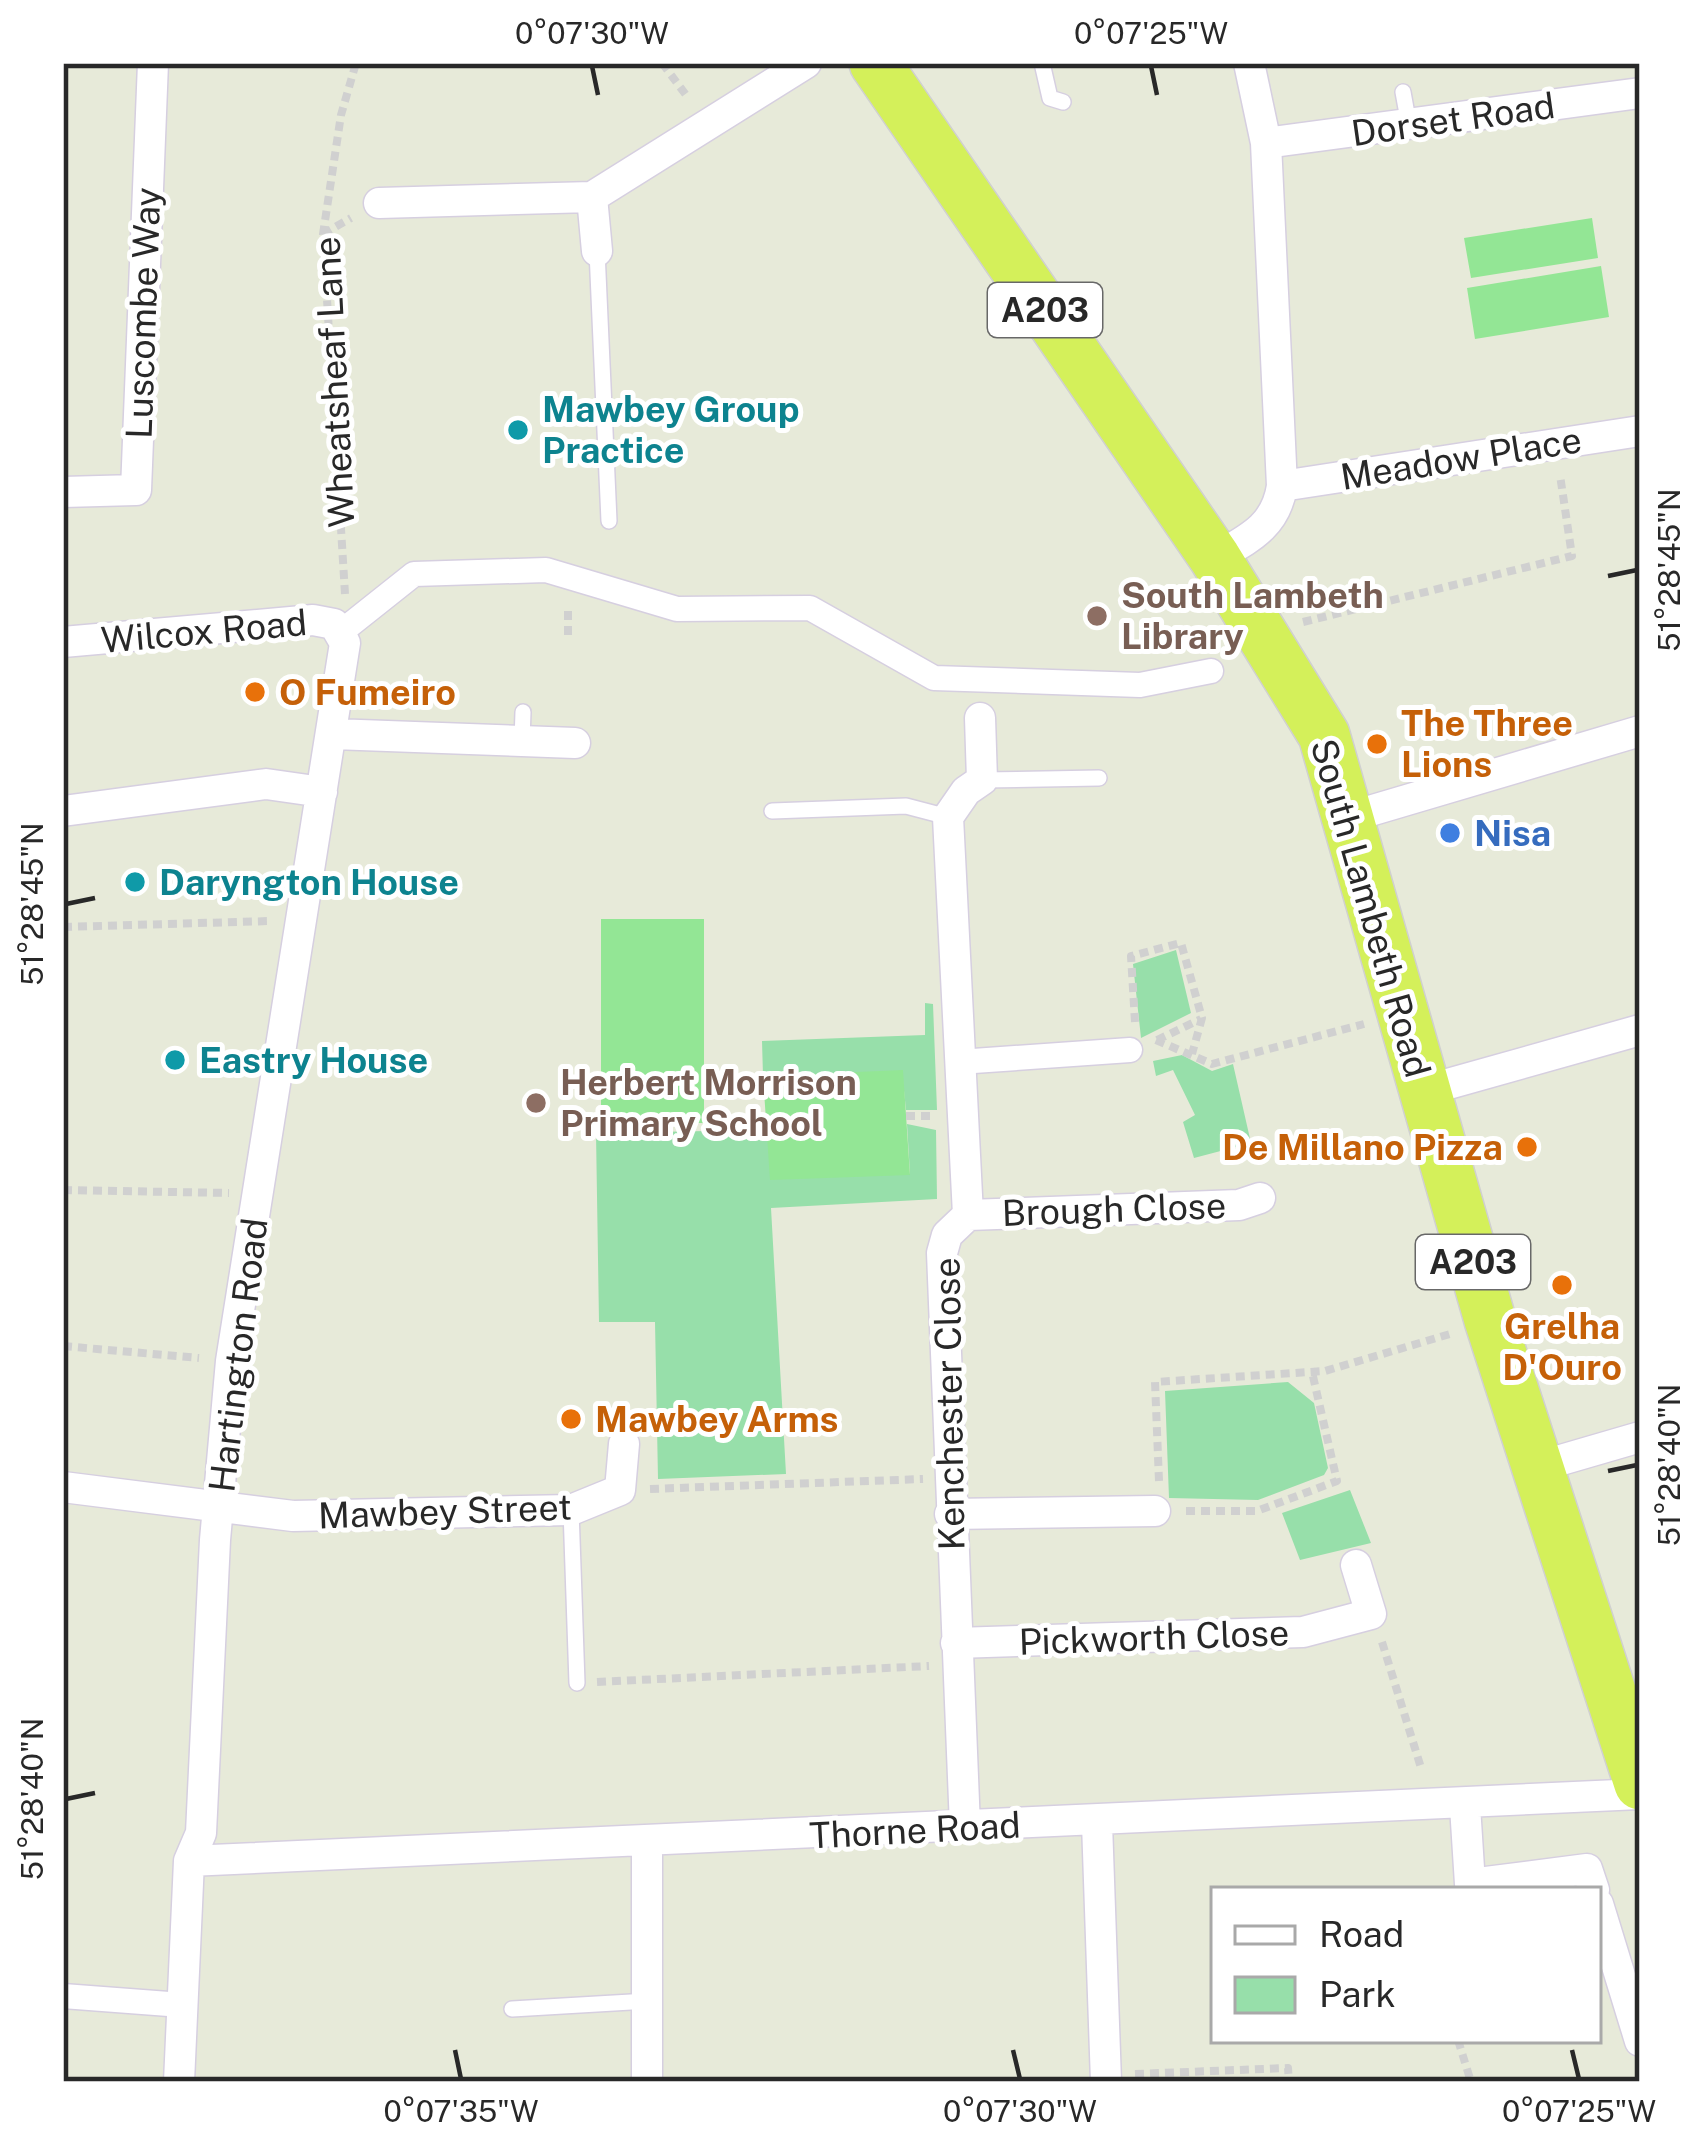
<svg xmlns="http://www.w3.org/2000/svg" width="1703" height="2145" font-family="'Public Sans',sans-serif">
<rect width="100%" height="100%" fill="#e7ead9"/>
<path fill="#97dfaa" d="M1176,950L1191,1013L1141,1038L1133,964Z
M925,1003L933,1004L937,1110H906L902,1071L763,1076L762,1041L925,1035Z
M1182,1055L1212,1071L1233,1064L1251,1143L1194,1158L1183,1122L1195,1115L1173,1070L1156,1076L1153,1061Z
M907,1124L936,1130L937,1199L771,1208L786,1474L658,1479L655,1322H599L596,1133L767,1130L910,1174Z
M1288,1382L1314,1403L1328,1468L1324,1475L1258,1500L1169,1498L1165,1391Z
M1350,1490L1371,1543L1300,1560L1282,1513Z"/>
<path fill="#93e695" d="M1592,218L1598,258L1471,278L1464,238Z
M1601,266L1609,317L1475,339L1467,288Z
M601,919H704V1123H601Z
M903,1070L910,1175L770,1180L763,1076Z"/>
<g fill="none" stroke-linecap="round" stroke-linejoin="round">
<defs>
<path id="service" d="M1042,63L1050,98L1063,102
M1403,92L1409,125
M597,251L609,521
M522,740L523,712
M982,780L1099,778
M772,811L906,806L948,817
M571,1510L577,1683
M512,2009L648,2001"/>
<path id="pedestrian" d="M341,632L414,574L546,570L677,609L810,608L934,678L1140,685L1211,671
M959,1062L1130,1050
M63,1996L182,2005"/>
<path id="minor" d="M1266,143L1640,93
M592,197L597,251
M379,203L592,197L806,63
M1282,486L1640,431
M63,492L136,490L153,63
M1215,558C1248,539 1276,527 1282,486L1266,143L1249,63
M63,642L313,620L334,624L345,643L231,1361L215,1540L201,1833L189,1861L179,2082
M333,734L575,743
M63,811L266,784L322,792
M1346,818L1640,731
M1423,1091L1640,1030
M968,1215L1239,1205L1260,1198
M1537,1467L1640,1437
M63,1487L293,1516L571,1510L620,1490L624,1444
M950,1514L1155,1511
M956,1643L1303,1632L1371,1614L1356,1565
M1465,1806L1470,1884L1587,1869L1594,1890
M1097,1823L1106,2082
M965,1827L942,1253L947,1235L968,1215L948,817L966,791L982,780L980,718
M647,1844V2082
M189,1861L1640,1794
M1598,1904L1640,2041"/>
<path id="trunk" d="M875,63L1215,558L1324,735L1490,1320L1640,1784"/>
</defs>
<use href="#service" stroke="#d6cfe0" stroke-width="18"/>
<use href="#pedestrian" stroke="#d6cfe0" stroke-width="27"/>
<use href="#minor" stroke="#d6cfe0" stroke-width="33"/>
<use href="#trunk" stroke="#d0d0d0" stroke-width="54"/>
<path stroke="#d0d0d0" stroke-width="8" stroke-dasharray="9 6" stroke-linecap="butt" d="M662,63L689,99
M323,234L351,218
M345,594L323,234L341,115L356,63
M1303,622L1572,556L1560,475
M568,635V607
M63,927L271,921
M1135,1022L1131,956L1181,943L1202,1018L1192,1054
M1156,1040L1212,1064L1364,1024
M1157,1040L1201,1019
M906,1116H930
M63,1190L229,1193
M63,1346L199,1358
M1159,1481L1155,1382L1325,1371L1450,1334
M650,1489L923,1479
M1186,1511H1257L1337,1481L1312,1372
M1382,1642L1422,1771
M597,1682L929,1666
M1458,2040L1471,2082
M1135,2074L1288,2068L1289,2082"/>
<use href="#service" stroke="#fff" stroke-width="15"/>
<use href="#pedestrian" stroke="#fff" stroke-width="24"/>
<use href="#minor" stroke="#fff" stroke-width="30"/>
<use href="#trunk" stroke="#d4f05a" stroke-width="51"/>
</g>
<path fill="none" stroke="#282828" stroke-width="4.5" d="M592,66L598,95M1151,66L1157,95M1608,576L1637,570M66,904L95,898M1608,1471L1637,1465M66,1799L95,1793M455,2050L461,2079M1013,2050L1020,2079M1572,2050L1579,2079"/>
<g fill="#0f9aa8" stroke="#fff" stroke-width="4.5">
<circle cx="518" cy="430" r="12"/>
<circle cx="135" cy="882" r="12"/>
<circle cx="175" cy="1060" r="12"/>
</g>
<g fill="#8d6e63" stroke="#fff" stroke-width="4.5">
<circle cx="1097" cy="616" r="12"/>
<circle cx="536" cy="1103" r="12"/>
</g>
<g fill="#e8710a" stroke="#fff" stroke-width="4.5">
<circle cx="255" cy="692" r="12"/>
<circle cx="1377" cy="744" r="12"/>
<circle cx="1527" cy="1147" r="12"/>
<circle cx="1562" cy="1285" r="12"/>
<circle cx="571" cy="1419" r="12"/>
</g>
<circle fill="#3f7fe0" stroke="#fff" stroke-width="4.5" cx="1450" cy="833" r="12"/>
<g text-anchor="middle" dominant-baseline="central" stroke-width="10" stroke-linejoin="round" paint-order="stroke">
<g fill="#fff" stroke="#686868" stroke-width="3">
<rect x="988" y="283" width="114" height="54" rx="9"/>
<rect x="1416" y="1235" width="114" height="54" rx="9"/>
</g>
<g font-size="33" font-weight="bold" fill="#282828">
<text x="1045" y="310">A203</text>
<text x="1473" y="1262">A203</text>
</g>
<g font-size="36" fill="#282828" stroke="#fff">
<text transform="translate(1453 119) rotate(-8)">Dorset Road</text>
<text transform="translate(143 313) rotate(-88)">Luscombe Way</text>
<text transform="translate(334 382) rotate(-93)">Wheatsheaf Lane</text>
<text transform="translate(1461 458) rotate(-9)">Meadow Place</text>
<text transform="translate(204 631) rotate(-5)">Wilcox Road</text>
<text transform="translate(1371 908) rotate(74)">South Lambeth Road</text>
<text transform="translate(1114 1209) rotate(-2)">Brough Close</text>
<text transform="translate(238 1355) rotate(-83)">Hartington Road</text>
<text transform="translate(949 1404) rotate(-91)">Kenchester Close</text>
<text transform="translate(445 1511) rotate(-2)">Mawbey Street</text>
<text transform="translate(1154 1637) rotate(-2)">Pickworth Close</text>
<text transform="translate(915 1830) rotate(-3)">Thorne Road</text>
</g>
<g font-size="36" font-weight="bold" fill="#0d838f" stroke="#fff" text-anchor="start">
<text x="542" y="409">Mawbey Group<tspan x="542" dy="41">Practice</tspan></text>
<text x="159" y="882">Daryngton House</text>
<text x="199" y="1060">Eastry House</text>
</g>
<g font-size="36" font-weight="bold" fill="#785e54" stroke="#fff" text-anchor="start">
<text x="1121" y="595">South Lambeth<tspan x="1121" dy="41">Library</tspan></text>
<text x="560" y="1082">Herbert Morrison<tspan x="560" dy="41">Primary School</tspan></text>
</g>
<g font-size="36" font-weight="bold" fill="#c56008" stroke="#fff" text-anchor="start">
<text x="279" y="692">O Fumeiro</text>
<text x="1401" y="723">The Three<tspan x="1401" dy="41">Lions</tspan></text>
<text x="1503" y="1147" text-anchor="end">De Millano Pizza</text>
<text x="1562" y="1326" text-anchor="middle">Grelha<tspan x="1562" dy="41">D'Ouro</tspan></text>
<text x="595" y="1419">Mawbey Arms</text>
</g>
<g font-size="36" font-weight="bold" fill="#366cbe" stroke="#fff" text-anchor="start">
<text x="1474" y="833">Nisa</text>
</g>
</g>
<rect width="1703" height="2145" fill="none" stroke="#ffffff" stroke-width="132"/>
<rect x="1211" y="1887" width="390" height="156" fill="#ffffff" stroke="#a9a9a9" stroke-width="3"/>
<rect x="1235" y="1926" width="60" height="18" fill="#ffffff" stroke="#a9a9a9" stroke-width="3"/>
<text x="1319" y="1947" font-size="36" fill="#282828">Road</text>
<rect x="1235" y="1977" width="60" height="36" fill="#97dfaa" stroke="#a9a9a9" stroke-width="3"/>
<text x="1319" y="2007" font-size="36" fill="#282828">Park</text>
<rect x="66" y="66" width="1571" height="2013" fill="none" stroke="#282828" stroke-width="4.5"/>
<g font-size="30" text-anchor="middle" fill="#282828">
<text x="592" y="44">0°07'30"W</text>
<text x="1151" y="44">0°07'25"W</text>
<text transform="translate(1670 570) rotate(-90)" y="10">51°28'45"N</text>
<text transform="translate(33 904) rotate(-90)" y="10">51°28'45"N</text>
<text transform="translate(1670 1465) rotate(-90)" y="10">51°28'40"N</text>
<text transform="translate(33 1799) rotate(-90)" y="10">51°28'40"N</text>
<text x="461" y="2122">0°07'35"W</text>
<text x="1020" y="2122">0°07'30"W</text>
<text x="1579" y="2122">0°07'25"W</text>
</g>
</svg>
